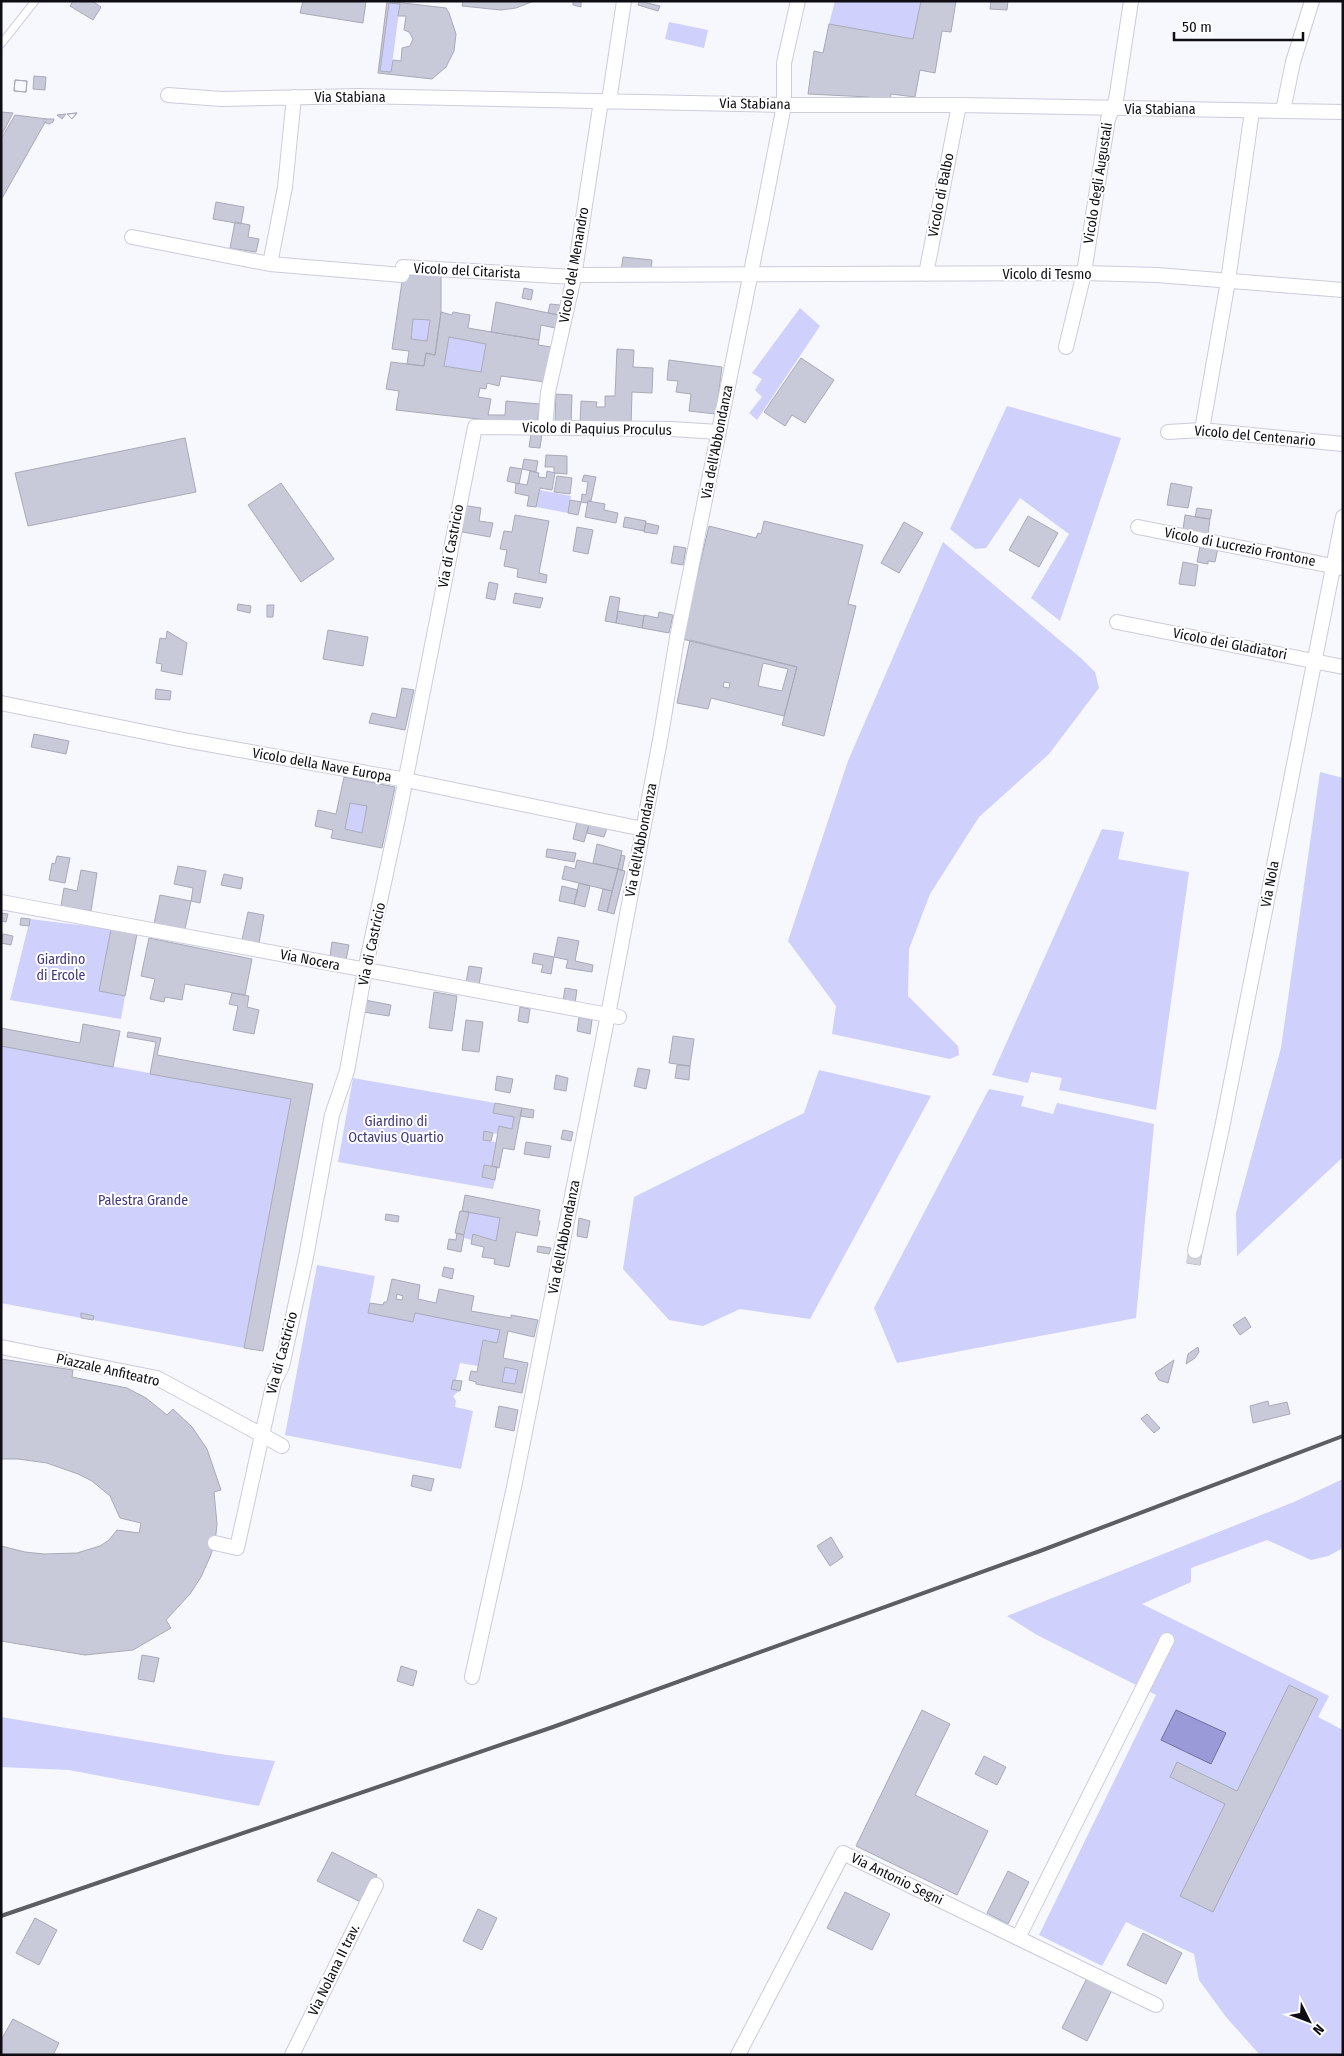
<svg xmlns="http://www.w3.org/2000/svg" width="1344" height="2056" font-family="'Fira Sans Condensed',sans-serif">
<rect width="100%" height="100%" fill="#f7f7fe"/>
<path fill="#cfd0fc" d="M835,1H921L913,39L829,24Z
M389,3L400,4L391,72L380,71Z
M669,22L708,30L704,48L665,39Z
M800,308L820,326L757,420L749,413L762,397L755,390L762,379L752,373Z
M413,319L430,320L427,341L411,339Z
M449,337L486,344L481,372L444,366Z
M1007,406L1121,438L1060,621L1031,598L1069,534L1020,498L986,548L975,549L950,529Z
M540,490L571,496L568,513L536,507Z
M943,542L1082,659L1095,672L1099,688L1049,754L979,817L930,894L909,949L908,996L958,1046L959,1055L950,1059L832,1034L836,1006L788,941L848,761Z
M1320,772L1343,778V1157L1237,1256L1236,1213L1281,1048Z
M350,803L367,806L362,833L345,829Z
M1102,829L1124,832L1118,859L1189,872L1156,1110L1059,1090L1062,1078L1031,1072L1028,1083L992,1075Z
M30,919L111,929L99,991L125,996L121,1019L10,1000Z
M1,1046L291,1099L244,1348L93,1320V1316L82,1313L81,1318L1,1303Z
M819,1070L931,1096L810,1319L740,1309L703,1326L669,1320L623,1269L634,1197L804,1113Z
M353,1078L495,1103L493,1113L514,1117L512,1129L499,1126L498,1134L484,1132L483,1140L496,1142L492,1166L484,1165L482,1177L495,1180L493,1189L338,1162Z
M989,1089L1024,1096L1021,1106L1053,1114L1057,1103L1154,1124L1136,1318L897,1363L874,1308Z
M469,1212L500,1218L496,1241L474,1234L472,1240L464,1238Z
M317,1265L375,1276L368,1312L415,1313L500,1330L497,1343L483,1340L478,1366L460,1363L456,1380H453L451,1389L459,1391L453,1396L456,1401L455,1407L473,1411L461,1469L285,1435Z
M505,1367L518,1370L515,1384L502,1382Z
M1343,1479V1548L1328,1556L1311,1560L1267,1540L1191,1568V1582L1142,1604L1329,1696L1318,1717L1343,1730V2055H1260L1226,2017L1199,1980L1194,1954L1126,1922L1102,1966L1039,1935L1156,1695L1037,1635L1007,1616L1294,1502Z
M1,1717L227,1755L275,1761L259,1806L69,1770L1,1767Z"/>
<path fill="#9a9ad9" stroke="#70709e" d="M1176,1710L1226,1733L1211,1764L1161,1740Z"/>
<path fill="#c8c9d9" stroke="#a9aab9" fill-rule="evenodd" d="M73,1H92L101,7L93,20L70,6Z
M303,1H366L363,23L300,13Z
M387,1L446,8L449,13L456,34L454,51L446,67L432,79L378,73ZM389,3L400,4L398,16H406L404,30L409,32L413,39L410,46L402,48L401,61L393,60L391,72L380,71Z
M463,1H534L516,8L501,10L462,6Z
M573,1H581V7L573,5Z
M639,1L660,6L658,11L638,5Z
M921,1H956L951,32L942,31L935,73L920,70L915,97L891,94L890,101L868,100L869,97L808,94L814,51L823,53L829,24L913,39Z
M991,1H1008L1007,10L990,9Z
M34,76L46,77L45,90L33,89Z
M15,80L27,81L26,92L14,91Z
M15,80L27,81L26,92L14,91Z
M1,112L13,113L1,136Z
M77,113L72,119L67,114Z
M77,113L72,119L67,114Z
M66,114L62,119L57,115Z
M15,115L47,119L1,200V139Z
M44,119H54L53,122L49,124L44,122Z
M216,202L244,207L241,224L213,219Z
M235,222L250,225L248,237L259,239L256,252L230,248Z
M623,257L652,260L651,271H621Z
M403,275L441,276V312L435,355L426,353L424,366L407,364L409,351L392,349ZM413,319L430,320L427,341L411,339Z
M524,288L533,290L531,300L522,298Z
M496,302L558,315L555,328L541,325L539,340L491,332Z
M550,304L560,305L558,315L548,313Z
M441,312L452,315L453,312L470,315L468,328L539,340L538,345L551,347L545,382L501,376L499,386L487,383L486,389L480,388L478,397L491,399L488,415H505L506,401L540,404L537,423L487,420L396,410L399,391L386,389L391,362L424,366L426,353L435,355ZM449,337L486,344L481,372L444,366Z
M617,349L634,350L633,367L653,368L652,393L632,392L631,426L580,424L581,401L597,402L596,407H605V396H615Z
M801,358L834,380L805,423L792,415L785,426L764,412Z
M669,360L722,367L716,414L689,411L691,394L676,392L678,381L667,380Z
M556,394L572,395L571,423L555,422Z
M531,434H542L540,448L529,447Z
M185,438L196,492L28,526L15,473Z
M546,455L567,456V474L554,473V467H545Z
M524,459L538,461L536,472L522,469Z
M510,467L522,469L519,484L507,481Z
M530,471L539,473L538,477L546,478L547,471L555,473L552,490L540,488L536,507L527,506L529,496L515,493L516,483L527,485Z
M584,475L596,477L591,501H588L587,503L581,502L582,494L586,495L588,482L582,481Z
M557,476L572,478L570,494L554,492Z
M281,483L334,559L301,582L248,505Z
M1171,483L1192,487L1188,508L1167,505Z
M570,500L581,502L578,515L568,513Z
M588,501L605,504L604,510L618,513L616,523L585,517Z
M462,505L481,508L479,521L493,523L490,537L457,531Z
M1197,508L1212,510L1210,519L1195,517Z
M515,515L549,521L539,573L547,575L546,583L517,577L518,569L504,566L507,550L500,549L504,531L512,532Z
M1185,515L1210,519L1208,534L1183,530Z
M1028,516L1058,533L1039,567L1009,550Z
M625,517L646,521L644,531L623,527Z
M764,521L863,545L848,604L856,606L824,736L782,725L797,667L682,639L709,526L756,538L758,533L761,534Z
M904,522L923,533L899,573L881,563Z
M646,523L659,526L657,534L644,532Z
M577,527L593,530L588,554L573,551Z
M674,546L686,548L683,565L671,563Z
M1200,546L1218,548L1215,562L1208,561V564L1197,562Z
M1183,562L1198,565L1195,586L1179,584Z
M489,582L498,584L495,600L486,598Z
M515,593L543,598L540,608L513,603Z
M610,596L620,598L616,623L605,621Z
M238,604L251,606L250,613L237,610Z
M267,605H274L273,617H267Z
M618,611L644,616L642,628L616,623Z
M659,612L673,615L669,633L642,628L644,615L658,618Z
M328,630L368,637L363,666L323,659Z
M167,631L187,643L182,675L161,671L162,664L156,663L160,638L166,639Z
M690,640L797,667L784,716L711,698L708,709L677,703ZM763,663L788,669L782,691L758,686ZM724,682L730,683L729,688L723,687Z
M402,688L414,690L405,730L369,723L372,713L396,718Z
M156,689L171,691L170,700L155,699Z
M34,734L69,741L66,754L31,747Z
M344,777L395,787L382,848L331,838L333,830L315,826L318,810L336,814ZM350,803L367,806L362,833L345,829Z
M577,821L589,824L584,842L573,839Z
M589,824L607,828L604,837L587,833Z
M597,844L622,851L618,869L593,863Z
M547,849L576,853L574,862L546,857Z
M621,855L625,856L622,871L618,869Z
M57,856L70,858L65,883L49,880L52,863L55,864Z
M577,860L618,869L612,891L562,879L565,866L575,869Z
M178,866L206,871L200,903L191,901L193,888L174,884Z
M618,869L625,871L614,914L607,912Z
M81,870L97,873L91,911L61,906L64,888L77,891Z
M224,874L243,878L241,889L221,885Z
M579,883L590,886L585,907L574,904Z
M562,886L578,890L574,904L559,901Z
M603,889L612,891L607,912L598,910Z
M160,895L191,901L185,929L154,924Z
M248,912L264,915L259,943L242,940Z
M1,913L8,914L6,922L1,921Z
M21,918L30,919L29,926L20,925Z
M111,929L137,934L125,996L99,991Z
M3,934L13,936L11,945L1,943Z
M558,937L579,941L575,961L593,965L592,972L566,968L568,960L554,957Z
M149,938L252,959L245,995L185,984L182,1000L165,997L164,1002L150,999L155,979L141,976Z
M332,942L349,945L346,960L330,956Z
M534,953L554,957L551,974L541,972L543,965L532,963Z
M469,966L482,968L479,985L466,983Z
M565,988L577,990L575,1003L563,1001Z
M434,992L457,996L452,1031L429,1028Z
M232,993L249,996L247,1007L259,1010L254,1034L233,1030L238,1006L229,1004Z
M365,1000L391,1005L389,1016L363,1012Z
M520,1007L530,1009L528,1023L518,1021Z
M579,1017L592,1020L590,1034L577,1031Z
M466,1020L483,1022L479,1052L462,1050Z
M83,1024L120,1031L113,1067L1,1046V1028L80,1043Z
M128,1032L161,1038L157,1055L313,1084L263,1351L244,1348L291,1099L150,1074L156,1042L127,1037Z
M673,1036L694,1039L690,1066L669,1063Z
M677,1065L690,1066L689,1080L675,1078Z
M638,1068L650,1070L646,1089L634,1086Z
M556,1075L568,1078L566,1091L554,1089Z
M497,1076L513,1079L510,1093L495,1090Z
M495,1103L522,1108L514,1150L503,1148L499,1168L492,1166L499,1126L512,1129L514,1117L493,1113Z
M522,1108L534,1110L533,1118L520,1116Z
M563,1130L573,1132L571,1141L561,1139Z
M484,1131L493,1133L491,1141L483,1140Z
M526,1142L551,1146L549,1158L524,1154Z
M484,1165L497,1167L495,1180L482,1177Z
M465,1195L540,1210L538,1221H540L537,1236L516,1232L509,1267L494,1264L495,1259L482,1257L484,1247L471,1244L473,1234L496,1241L500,1218L462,1211Z
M460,1211L469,1212L464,1235L455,1233Z
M386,1214L399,1216L398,1222L385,1220Z
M579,1218L590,1221L587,1238L577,1236Z
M457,1233L464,1235L461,1252L447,1249L449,1239L456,1240Z
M538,1246L551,1248L549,1254L537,1252Z
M1189,1250L1202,1252L1200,1265L1187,1263Z
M444,1267L454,1269L452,1279L442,1276Z
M392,1279L420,1285L418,1299L436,1303L439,1289L474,1296L471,1311L511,1318V1315L538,1320L534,1337L508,1331L503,1358L528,1363L522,1393L476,1384V1382L469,1380L471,1371L477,1372L483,1340L497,1343L500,1330L415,1313L413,1322L368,1313L370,1303L383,1305L384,1302H387ZM397,1294L403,1296L402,1300L396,1299ZM505,1367L518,1370L515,1384L502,1382Z
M81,1313L94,1316L93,1320L81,1318Z
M1245,1317L1251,1327L1240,1335L1233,1325Z
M1198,1347L1199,1352L1195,1358L1186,1364L1188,1354Z
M1,1359L73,1370L72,1377L127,1388L146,1398L167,1415L173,1409L192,1427L207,1449L221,1490L214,1492L217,1524L215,1543L210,1557L201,1577L190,1594L166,1620L171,1628L133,1650L85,1655L1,1641V1546L25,1552L44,1554L77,1553L100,1546L109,1540L117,1530L139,1533L141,1523L120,1518L110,1496L92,1481L78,1474L47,1463L18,1459H1Z
M1174,1360L1168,1383L1159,1380L1155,1373Z
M453,1380L462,1381L460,1391L451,1389Z
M1268,1401L1269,1406L1287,1402L1290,1414L1253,1423L1250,1406Z
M499,1406L518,1410L514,1431L495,1427Z
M1147,1414L1160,1428L1154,1433L1141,1419Z
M413,1475L434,1479L431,1491L411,1486Z
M831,1537L843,1557L830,1566L817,1546Z
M142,1655L159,1658L154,1682L138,1679Z
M401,1666L417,1671L413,1686L397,1681Z
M1289,1685L1318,1699L1213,1912L1180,1896L1225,1804L1170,1777L1177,1762L1237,1791Z
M922,1710L950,1724L915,1795L988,1831L957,1895L856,1846Z
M984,1756L1006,1767L997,1785L975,1774Z
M332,1852L377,1875L363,1903L317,1881Z
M1008,1871L1029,1882L1008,1924L987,1913Z
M845,1892L890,1914L872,1950L827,1928Z
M478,1909L497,1918L482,1950L463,1941Z
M35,1918L57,1930L39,1965L16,1953Z
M1143,1933L1182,1953L1166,1984L1127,1965Z
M1087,1978L1112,1990L1087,2041L1062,2028Z
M13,2019L59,2043L53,2055H1V2040Z"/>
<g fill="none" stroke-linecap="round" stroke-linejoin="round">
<path stroke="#d4d4db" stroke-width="14" stroke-dasharray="14 7" stroke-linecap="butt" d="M1193,1264L1195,1251"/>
<defs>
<path id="lane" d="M1,44L35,1"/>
<path id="street" d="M168,95L221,99L359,96L784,105H959L1343,112
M609,101L624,1
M1283,111L1293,62L1312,1
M132,237L270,264L402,275L403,267L574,277L579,275L1084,273L1157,275L1343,290
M270,264L285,187L294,97
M926,274L959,105
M1066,347L1084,273L1108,119L1116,100L1131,1
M545,428L548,392L574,277L601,101
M1202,430L1228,281L1252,111
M1168,432L1202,430L1343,444
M1138,527L1342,568
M1117,622L1343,667
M1,703L184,740L406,780L643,829
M1,902L619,1017
M1195,1251L1222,1128L1343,517
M1,1347L157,1378L262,1435L237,1548L215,1543
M282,1446L262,1435L274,1382L282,1366L306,1257L332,1115L347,1071L365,970L398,818L475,427L671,429L719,432
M472,1677L514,1487L608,1015L661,735L677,638L764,208L784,105V63L798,1
M1018,1938L1167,1640
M292,2055L376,1885
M738,2055L843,1853L1156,2005"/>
</defs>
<use href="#lane" stroke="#cbccdc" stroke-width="9"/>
<use href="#street" stroke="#cbccdc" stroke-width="16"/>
<use href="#lane" stroke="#fff" stroke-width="7"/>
<use href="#street" stroke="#fff" stroke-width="14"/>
<path stroke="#5d5d64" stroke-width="4" d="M1,1916L553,1727L1040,1551L1343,1436"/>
</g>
<g text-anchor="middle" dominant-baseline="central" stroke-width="4" stroke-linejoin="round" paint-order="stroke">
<g font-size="14" fill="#0d0d13" stroke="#fff">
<text x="350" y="97">Via Stabiana</text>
<text transform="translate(755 104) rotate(1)">Via Stabiana</text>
<text x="1160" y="109">Via Stabiana</text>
<text transform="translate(1098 183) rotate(-81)">Vicolo degli Augustali</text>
<text transform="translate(941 195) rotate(-79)">Vicolo di Balbo</text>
<text transform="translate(574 265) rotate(-80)">Vicolo del Menandro</text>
<text transform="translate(467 271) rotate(3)">Vicolo del Citarista</text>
<text x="1047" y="274">Vicolo di Tesmo</text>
<text transform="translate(597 429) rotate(1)">Vicolo di Paquius Proculus</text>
<text transform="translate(1255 436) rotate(5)">Vicolo del Centenario</text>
<text transform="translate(717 442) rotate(-79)">Via dell'Abbondanza</text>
<text transform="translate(451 546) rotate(-79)">Via di Castricio</text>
<text transform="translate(1240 547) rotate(11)">Vicolo di Lucrezio Frontone</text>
<text transform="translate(1230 644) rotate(11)">Vicolo dei Gladiatori</text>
<text transform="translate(322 765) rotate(10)">Vicolo della Nave Europa</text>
<text transform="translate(641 840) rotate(-79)">Via dell'Abbondanza</text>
<text transform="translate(1270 884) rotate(-79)">Via Nola</text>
<text transform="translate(372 944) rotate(-78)">Via di Castricio</text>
<text transform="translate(310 960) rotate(11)">Via Nocera</text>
<text transform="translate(564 1237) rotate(-79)">Via dell'Abbondanza</text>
<text transform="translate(282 1353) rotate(-75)">Via di Castricio</text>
<text transform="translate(108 1370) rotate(13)">Piazzale Anfiteatro</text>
<text transform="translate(897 1879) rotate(26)">Via Antonio Segni</text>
<text transform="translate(334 1970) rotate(-64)">Via Nolana II trav.</text>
</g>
<g font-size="14" fill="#3f3882" stroke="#fff">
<text x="61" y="959">Giardino<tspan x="61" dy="16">di Ercole</tspan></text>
<text x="396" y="1121">Giardino di<tspan x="396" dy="16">Octavius Quartio</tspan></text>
<text x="143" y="1200">Palestra Grande</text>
</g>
</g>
<rect width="1344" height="2056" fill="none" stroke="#0d0d13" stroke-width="5"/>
<g transform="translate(1309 2021) rotate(132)" stroke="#ffffff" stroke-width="4" paint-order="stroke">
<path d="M0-4L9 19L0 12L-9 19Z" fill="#0d0d13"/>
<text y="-8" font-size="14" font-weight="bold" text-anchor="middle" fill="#0d0d13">N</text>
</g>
<path d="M1174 32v8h129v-8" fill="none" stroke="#0d0d13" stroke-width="2.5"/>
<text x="1182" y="32" font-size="15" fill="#0d0d13" stroke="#ffffff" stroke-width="4" paint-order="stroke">50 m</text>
</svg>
